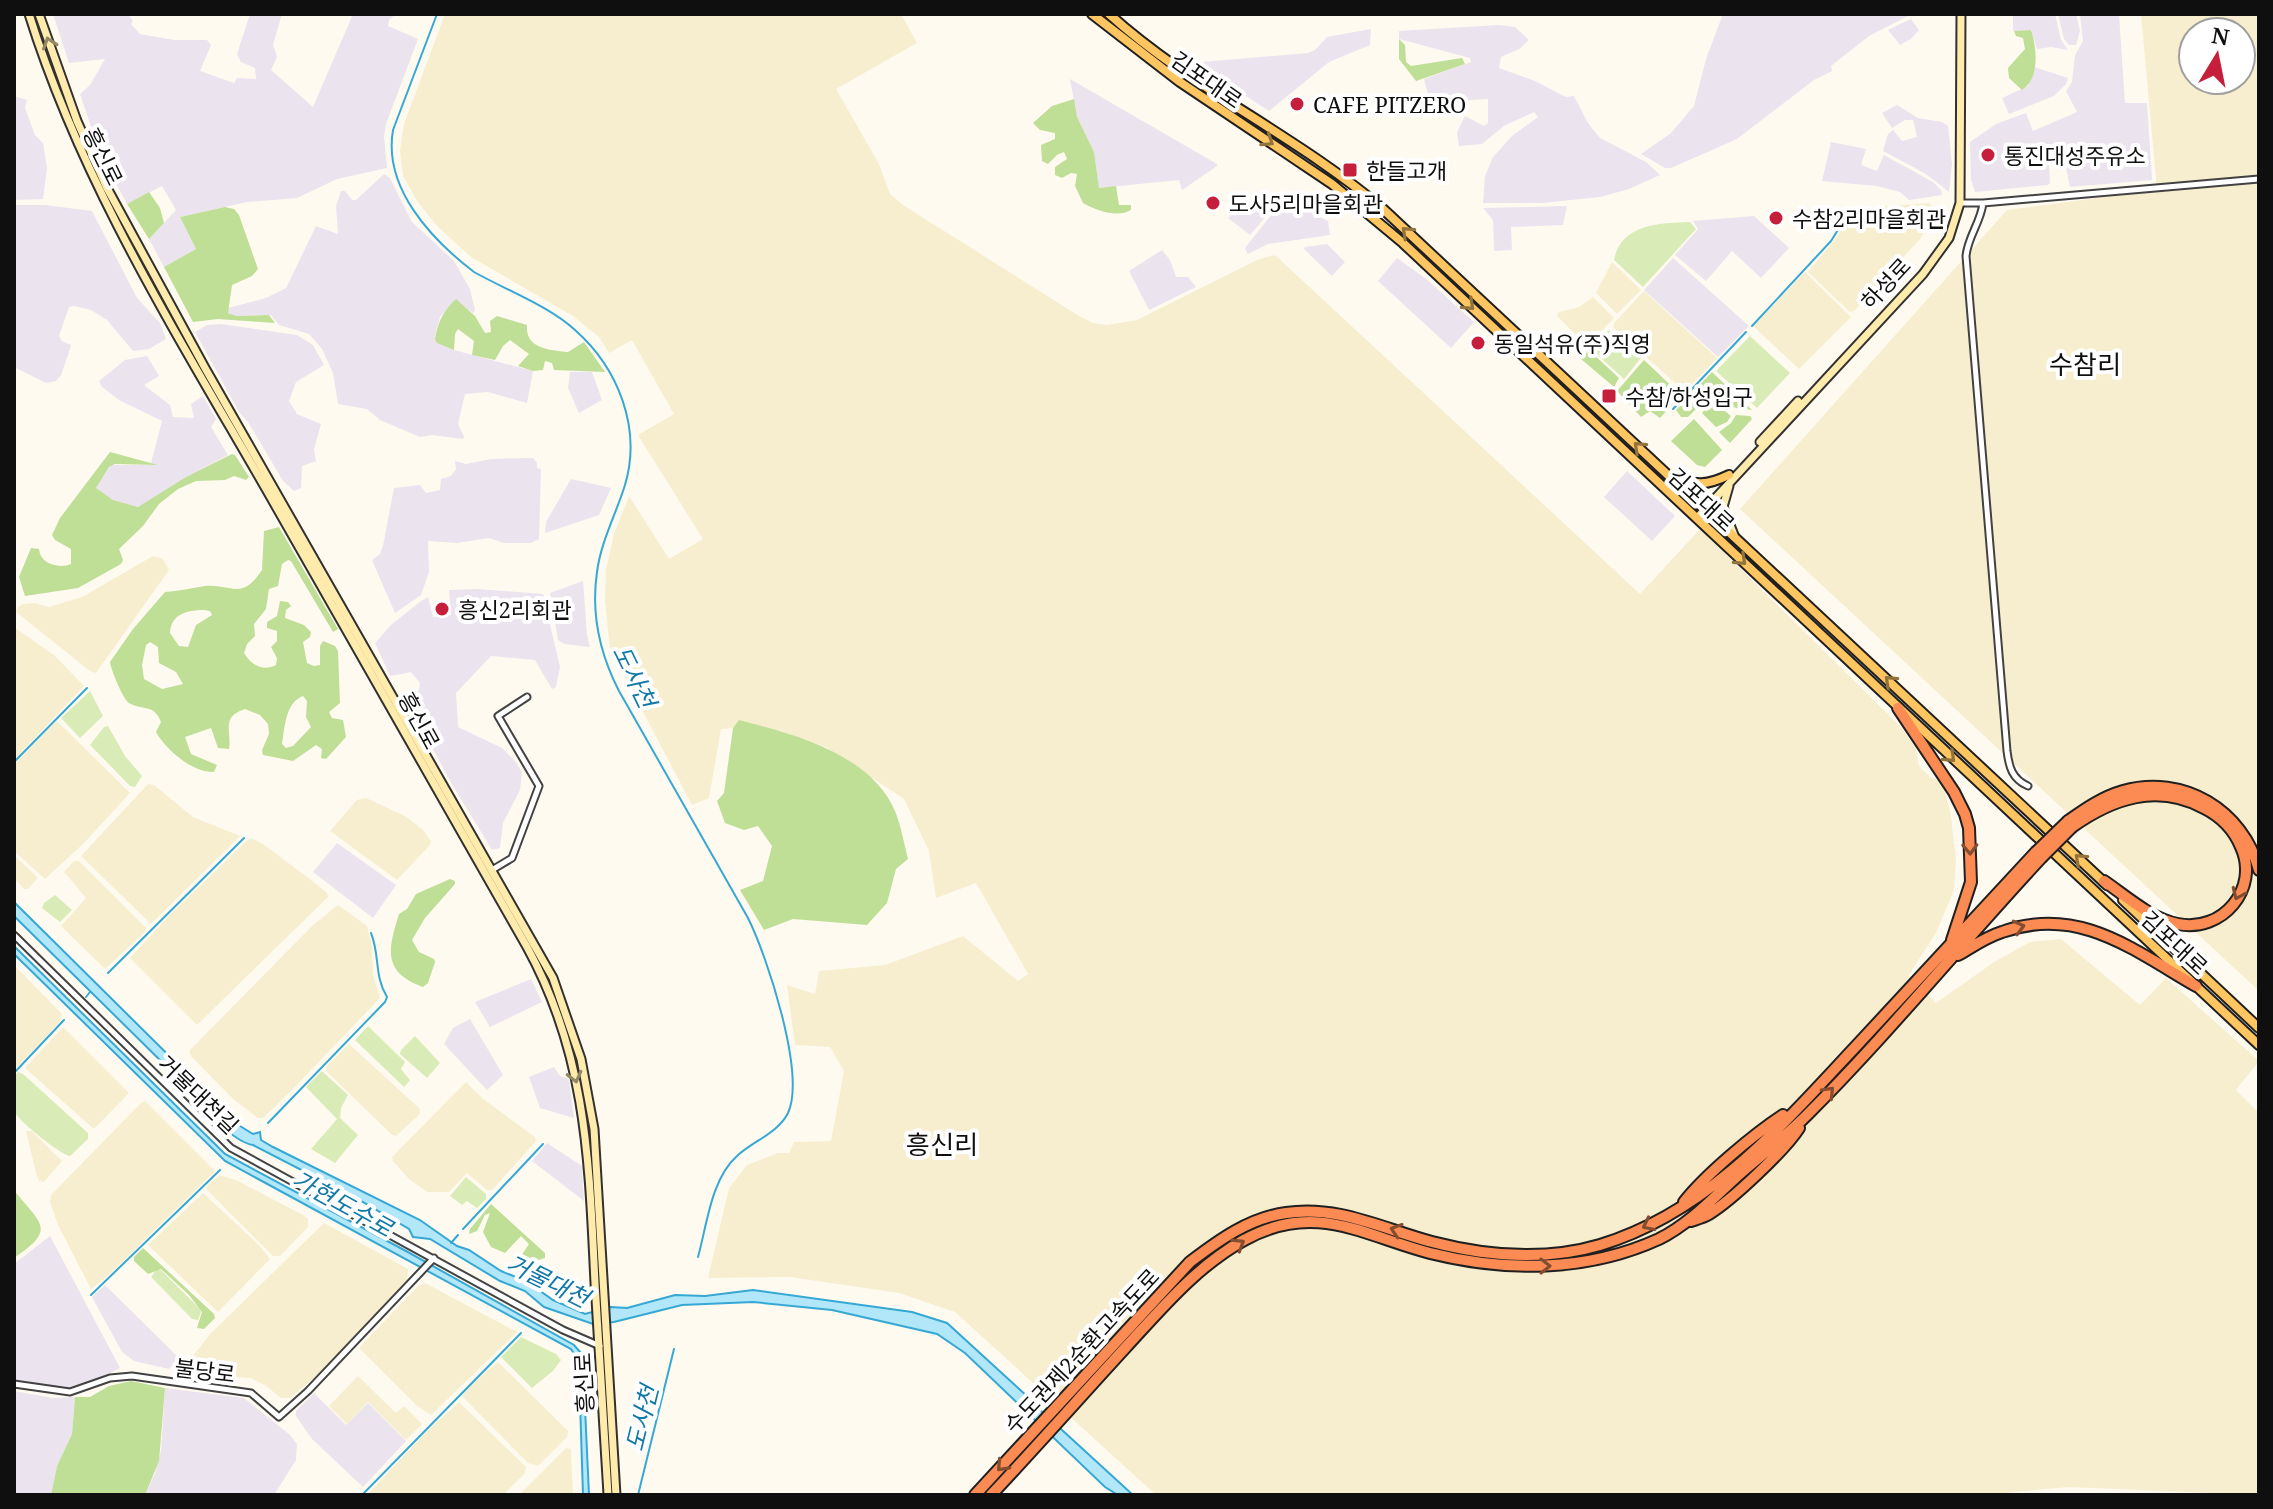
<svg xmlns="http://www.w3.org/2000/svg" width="2273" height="1509" font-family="'Noto Serif','Noto Sans KR',serif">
<rect width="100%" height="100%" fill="#fffaf0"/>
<path fill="#ebe3ee" d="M53,14H128L133,21L131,24L140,34L174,40H207L211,45L200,71L234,83L237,78L256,79L255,68L241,62L237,54L250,14H282L273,45L277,57L271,70L313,107L353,14H396L389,20L388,26L418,39L386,124L384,136L387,168L337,179L297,198L247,202L180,217L196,249L164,267L149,239L176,210L162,186L127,204L101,156L80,94L90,85L105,59L69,63Z
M1723,14H1912L1869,36L1831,66L1832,71L1814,80L1737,139L1671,168H1665L1641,154L1671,133L1694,106L1706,59Z
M2013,14H2055L2061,40L2068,50L2051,47L2037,49L2031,30L2013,31Z
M2058,14H2076L2080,31L2076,45H2069L2064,39Z
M2080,14H2119L2125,103H2147L2152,180L2070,187L2065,163L2049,165L2050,183L2048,185L1975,192L1971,180L1970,142L1996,124L2026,113L2033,131L2077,112L2066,91L2072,82L2075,55L2083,41Z
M1911,19L1919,30L1911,39L1900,45L1888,30Z
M1498,25L1515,27L1529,40L1519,49L1501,57L1499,68L1535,81L1566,97L1574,96L1588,123L1600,138L1646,162L1660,175L1629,189L1600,197L1542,203H1483L1485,176L1493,157L1512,136L1538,117L1534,112L1504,126L1482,144L1459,146L1457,132L1465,116L1484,126L1488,123V99L1433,102L1429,99L1424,79L1471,62L1470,58L1399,39V31Z
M1371,29L1370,45L1329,62L1269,111L1224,82L1217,73L1202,62L1308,53L1315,50L1327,37Z
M2034,67L2068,78L2066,84L2054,96L2009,114L2002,98L2028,86Z
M1070,79L1217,164V166L1182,190L1179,180L1099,188L1094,152L1077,117Z
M14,96L27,100L25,108L35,135L43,143L47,168L43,199L14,200Z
M1897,105L1918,118L1942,122L1948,126L1952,164L1949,192L1926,174L1883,151L1888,134L1893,130L1902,141L1917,137L1913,120H1905L1892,128L1882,113Z
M1831,142L1866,149L1861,165L1877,171L1884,155L1933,182L1941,190L1942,195L1909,200L1900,192L1877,186L1822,181Z
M384,174L390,178L412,222L454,261L470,289L475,310L473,313L455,300L440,317L435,336L437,343L454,350L533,371L527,403L488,392L465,394L458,424L464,437L463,439L432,435L420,437L380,420L367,409L338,404L333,373L322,349L309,334L279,325L271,315L235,316L228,313V308L266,298L286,288L316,226L338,234L336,206L341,191H345L352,200H356Z
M1278,196L1280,198L1279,201L1250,235L1228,218L1244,205Z
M1280,204L1313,213L1328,221L1330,235L1268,244L1248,254L1245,248Z
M14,205H45L92,211L137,298L160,323L166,339L149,349L133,351L107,320L91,310L74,306L69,307L59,336L62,341L71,345L70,349L61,375L56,381L46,383L14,367Z
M1567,206L1563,225L1511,227L1512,250L1494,251L1493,220L1483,208Z
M1754,216L1789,248L1761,278L1732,251L1706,281L1675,255L1698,229L1693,221Z
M1327,244L1345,262L1332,276L1304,249L1305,247Z
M1162,250L1170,260L1176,277H1188L1196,287L1149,310L1129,271Z
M1397,258L1425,278L1474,322L1451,348L1378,281Z
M1673,258L1749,326L1718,357L1644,290Z
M221,324L297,335L313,345L324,365L296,382L289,401L297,414L321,424L314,449L316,461L302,466L301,488L294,491L283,481L248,422L239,412L195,332L207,325Z
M147,356L159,376L144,385L170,405L173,417L194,418L191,404L203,396L216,419L211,427L228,455L186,477L144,505L134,507L113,500L98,491L96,486L111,465H155L151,463L162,421L119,400L102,387L99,381L125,360Z
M570,372H592L602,400L579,413L568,388Z
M533,458L537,463V468L541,469L539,539L531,543H504L489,538L457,543L428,541L429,572L421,595L395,613L372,560L380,554L383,546L394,488L420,485L426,493L440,490L441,479L451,476L456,469L455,461L466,464L491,459Z
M1627,471L1675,516L1652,541L1604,497Z
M571,479L611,488L599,515L545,533L546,522Z
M583,581L587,635L590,647L564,644L558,640L550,593Z
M477,589L543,594L560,667L556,687L552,689L535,660L491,656L456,693L458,727L502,748L516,762L522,772L520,790L503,823L500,848L492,850L453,786L406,700L419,690L420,683L411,672L390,676L375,643L391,625L421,601L428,597L433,617L451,615L449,590Z
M337,843L396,885L373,918L313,872Z
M531,979L542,1002L490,1027L475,1002Z
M470,1019L503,1075L487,1090L444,1044L453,1028Z
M554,1067L560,1076L569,1079L574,1118L540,1108L529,1077Z
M547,1143L582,1166L584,1201L532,1161Z
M50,1236L120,1368L87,1384L65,1389L14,1382V1264Z
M105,1285L179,1358L169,1369L134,1361L122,1352L92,1297Z
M165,1388L244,1398L290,1435L297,1444L296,1460L274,1495H145L155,1473L161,1451Z
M14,1391L53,1398L75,1397L72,1434L57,1466L51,1495H14Z
M314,1393L346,1425L368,1403L406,1441L363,1487L312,1439L296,1416V1411Z"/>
<path fill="#f7eecf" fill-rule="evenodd" d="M445,14H901L917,43L836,89L879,164L890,194L903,205L1079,316L1093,323L1107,325L1137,320L1257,260L1275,255L1640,594L1700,529L1902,728L1916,748L1919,766L1930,777L1943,782L1951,816L1956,861L1954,890L1936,933L1909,975L1936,1003L1994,962L2030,942L2061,939L2140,1005L2166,978L2259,1061L2236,1090L2259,1113V1495L2069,1487L1981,1495H1156L955,1312L899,1293L790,1277L708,1278L729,1188L747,1165L778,1153H789L794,1142L831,1141L844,1071L830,1047L795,1045L787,985L815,994L819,971L885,965L963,936L1018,981L1028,974L976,883L936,898L929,851L904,799L826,747L780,731L739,720L733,728L721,729L709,798L692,805L610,649L605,601L606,570L614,534L629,496L669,559L703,539L638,435L674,414L632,340L609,353L599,337L573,316L471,257L437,226L417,201L403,176L400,150L404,124Z
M2141,14H2259V991L1740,509L2007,210L2157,190ZM2193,32H2241V80H2193Z
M1929,203L1932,206V215L1921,238L1854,311L1850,312L1808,272L1836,238L1853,211L1877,207Z
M1612,262L1641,290L1617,314L1596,293Z
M1805,272L1851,317L1799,369L1753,326Z
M1644,291L1717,358L1685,392L1613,327L1615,322Z
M1593,297L1614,318L1587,346L1557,316L1559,312L1579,307Z
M153,556L163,559L169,570L96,673L90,671L16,612L18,607L23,604L35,603L49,607L82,597Z
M14,627L55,656L84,686L14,760Z
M57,721L130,793L84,843L45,879L14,851V764Z
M148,784L154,785L193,817L240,836L151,924L81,856Z
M366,798L405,816L423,830L431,841L430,845L397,880L330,831L357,800Z
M251,838L263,844L307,877L327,893L328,897L197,1025L130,958L168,917L246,841Z
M14,855L38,878L28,889H24L14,878Z
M74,861H79L146,928L145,932L106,968L103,967L61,926L86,898L64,872Z
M338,905L367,926L372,946L373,975L380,998L288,1094L263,1118H258L232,1098L192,1057L189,1051L312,926Z
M14,965L62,1014L59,1023L14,1070Z
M63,1027L129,1093L94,1129L25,1068Z
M349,1044L420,1109V1114L396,1136L391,1134L326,1071L327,1066Z
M466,1082L482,1098L535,1137L536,1141L492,1190H487L467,1173L449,1192H427L409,1179L393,1161L392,1157Z
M145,1101L215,1171L109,1275L91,1289L58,1225L50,1202L51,1195L141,1103Z
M26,1131H32L62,1161L44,1182L39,1181L37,1177Z
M219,1175L236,1180L303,1215L308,1219V1227L280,1256H273L207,1190V1186Z
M203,1193L260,1246L270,1259L218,1312L148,1245Z
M324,1223L408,1269L407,1280L320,1373L290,1398H281L266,1386L251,1378L183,1374L182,1370L211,1333Z
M425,1283L517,1332L431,1415L416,1405L359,1348L418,1286Z
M498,1362L568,1431L567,1437L538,1466L528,1463L462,1396L472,1384Z
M358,1376L396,1413L404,1406L422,1424L406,1440L368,1402L347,1424L329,1406Z
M459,1402L526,1467L525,1473L503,1495H367L427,1431Z
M566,1448L571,1449V1453L573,1495H519Z"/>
<path fill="#d9ecb7" d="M1690,222L1696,229L1643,287L1614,260C1621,224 1659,223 1690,222Z
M1609,330L1641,358L1624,379L1592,350Z
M1750,336L1790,373L1757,408L1716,371Z
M90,691L103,716L80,738L61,718Z
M108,726L125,756L142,776L135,787L130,786L90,745L104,727Z
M55,895L72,910L60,922L42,908L44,903Z
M368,1026L405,1062L401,1069L410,1080L404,1087L355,1040Z
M415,1036L440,1063L427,1078L400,1054L401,1050Z
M322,1071L348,1095L341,1108L340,1118L358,1135L335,1163L311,1149L337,1119L306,1087Z
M18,1072L23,1074L88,1133V1139L70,1156C61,1155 20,1122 16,1114C11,1104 14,1087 14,1076Z
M466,1177L486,1194V1199L477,1208L467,1201L462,1205L450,1196Z
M156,1270H161L200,1309L201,1312L198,1320L192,1319L153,1279L151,1277Z
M521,1337L556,1354L561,1360L553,1371L532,1388L501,1357Z"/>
<path fill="#bfde96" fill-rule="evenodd" d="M2031,30C2037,48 2040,79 2022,90L2009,78L2008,68L2025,49L2023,38L2016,36L2014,31Z
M1399,39L1405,45L1406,62L1411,66L1462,58L1465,64L1416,81L1399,59Z
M1074,99L1077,117L1094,152L1099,188L1116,186L1119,205H1131V210C1118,218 1097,211 1083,203L1075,186L1077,174L1071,173L1062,178L1055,175V167L1067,159L1064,152L1057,155L1048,164L1042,161L1041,145L1055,139V133L1040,130L1033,123L1052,106Z
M149,192L160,208L164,223L149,239L127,204Z
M225,207L234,209L239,215L258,269L252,276L232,285L228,313L236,316L269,315L275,323L218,319L193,322L164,267L196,249L180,217Z
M456,299L475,316L485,333L491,332L490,321L497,316L527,325C525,348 548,350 568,352L584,342L605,372L554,370L552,363L545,361L543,370L533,371L518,366L529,354L510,340L503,346L495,360L472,355L474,341L458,329L455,334L454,350L437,343L435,339C438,322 443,311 456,299Z
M1589,350L1619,378L1614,387L1581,359Z
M1644,360L1681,395L1660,418L1650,411L1641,417L1617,391Z
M1712,372L1752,410L1736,408L1714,396L1703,402L1688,417H1681L1676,410Z
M1714,402L1731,416L1727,422L1716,427L1702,413L1710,403Z
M1736,415L1750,416L1752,419L1730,443L1719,432L1731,423Z
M1694,419L1722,450L1705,467L1697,465L1671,441Z
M110,452L158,465L115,464L109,467L96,488L113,500L138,507L186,477L232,454L235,455L249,477L246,480L234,476L225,480L196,481L178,489L159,504L143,526L119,549L123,560L121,564L78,588L25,596L19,577L31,548L39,549C40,564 59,569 71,564V549L55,540L52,535L60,518Z
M279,527L338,629L333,632L291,561L288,560L282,564L278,586L269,589L266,609L254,624L255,636L247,644L244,653C251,665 263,672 276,665L277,658L271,647L277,641V631L267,628V622L277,616L280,601L288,602L291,606L286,610L285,618L304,625L311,632L310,637L303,642L307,663L314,666L320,665V646L323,641L335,646L338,651L340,703L329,712L332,718L343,720L346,737L326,759L321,758L322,749L316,745L293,761L263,755L262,750L269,734L268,724L260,715L245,709C220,717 232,732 229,749L218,748L211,728L185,737L191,754L217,765L214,772C193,773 166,750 156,732L161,722C154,703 142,711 129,703C123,699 111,670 110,662L133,629L165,592C179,591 191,588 205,586C231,584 242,601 262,570L264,531ZM204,610L210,611L212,615L196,625L188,647L179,646L170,633C171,614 187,610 204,610ZM150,642L158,647L159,663L176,672L183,684L162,689L144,679L142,665L146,645ZM303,696L307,701L306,717L311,727L293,746L286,748L282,744C285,727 285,703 303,696Z
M739,720C793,734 871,754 895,811C901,826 904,843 908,859L896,869L887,903L867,925L793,919L764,930L740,890L763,881L772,846L758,826L744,830L725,823L717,801L724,793L733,728Z
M450,879L455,881V884L425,918L412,940L419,952L434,959L435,962L428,983L423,987C382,972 388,949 399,914L407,909L416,894Z
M14,1190C39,1223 59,1228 14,1258Z
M491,1204L545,1253V1258L535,1261L522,1260L521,1256L529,1244L521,1236L505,1253L491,1247L483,1232L490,1213L485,1215L477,1231L469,1234L470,1229Z
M143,1248L214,1314L215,1318L204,1329L197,1328L202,1312L189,1295L161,1269L148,1274L134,1261V1257Z
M131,1381L165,1388L159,1461L145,1495H51L57,1466L72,1434L75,1397H90L109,1386Z"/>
<path fill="#b2e7f9" stroke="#35a8d4" stroke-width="2" d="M14,902L240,1126L253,1134L260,1132L261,1140L273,1147L420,1220L457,1246L469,1250L501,1271L526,1281L553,1300L585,1314L611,1307L627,1308L675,1295L705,1296L753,1290L912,1312L947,1323L1028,1397H1038V1408L1133,1495H1118L1105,1487L965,1353L937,1334L832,1310L753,1302L682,1305L614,1322L593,1324L544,1307L525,1291L500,1281L430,1239L413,1237L409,1229L354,1197L253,1145C227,1141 191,1091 172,1072C119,1020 67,968 14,916Z
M14,946L225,1154L406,1251L574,1345L581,1353L583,1364L589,1495H583L579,1371L576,1357L571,1349L225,1161L14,954Z"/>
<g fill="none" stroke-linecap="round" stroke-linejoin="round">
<path stroke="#35a8d4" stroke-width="2" d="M437,14L393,130C383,188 431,239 474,272C506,290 549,306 575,330C618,368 642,428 625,485C616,514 601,541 597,572C591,613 600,654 619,691L748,918C767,956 806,1074 788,1113C778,1133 753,1141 737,1156C711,1179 707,1225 698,1257
M1752,326L1831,241L1846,217
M1673,409L1746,332
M14,762L87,688
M108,973L244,838
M86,997L90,992
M14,1073L64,1020
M268,1123L385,1002L387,997C374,976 380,955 371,933
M463,1229L543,1144
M451,1243L458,1235
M91,1295L220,1170
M362,1495L521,1333
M638,1495L674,1349"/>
<defs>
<path id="street" d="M1960,203H1983C1981,222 1968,236 1966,256L2007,751C2009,767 2012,779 2028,786
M1983,203L2259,179
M492,870L512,858L539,786L498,716L527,697
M14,935L231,1148L563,1330L600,1346
M14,1384L70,1392L110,1378L132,1376L251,1393L279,1417L308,1391L434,1258"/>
<path id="secondary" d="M29,14C82,184 178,336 266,489C354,641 439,795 527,947C587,1056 589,1162 595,1283C599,1353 604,1424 608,1495
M39,14L77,121L107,188L205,368L553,978L581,1059L594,1129L616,1495
M1760,442L1798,401
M1729,486L1723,507L1734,535
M1697,518L1923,274L1949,238L1960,203L1961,14"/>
<path id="primary" d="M1092,14L1180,82L1332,184L1403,243L2259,1045
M1109,14C1192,89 1297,136 1383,209L2107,885
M1674,475C1695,487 1708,485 1729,475
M2123,900L2259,1028"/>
<path id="highway" d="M1898,708L1954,792L1965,814L1969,828L1971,882L1952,940
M2068,821C2085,809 2102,797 2123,791C2183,774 2243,810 2259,870
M2072,827C2113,798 2157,783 2204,808C2220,816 2234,830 2241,847C2260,889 2222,933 2178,924C2151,919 2126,896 2104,881
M1958,955C1972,947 1986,937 2002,932C2078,905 2132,949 2196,986
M1684,1202C1705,1175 1754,1134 1783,1115
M1691,1221C1697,1219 1704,1217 1709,1214C1732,1200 1785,1150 1799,1128
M975,1495L1190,1262C1219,1240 1249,1218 1286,1213C1338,1205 1383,1229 1432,1242C1486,1256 1546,1261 1600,1245C1709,1212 1784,1123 1859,1043C1918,980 1977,916 2036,852
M991,1495C1037,1446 1081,1396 1126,1347C1162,1308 1197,1266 1244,1240C1315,1201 1362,1235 1430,1253C1506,1272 1587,1272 1659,1239C1691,1223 1716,1195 1742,1172C1764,1153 1787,1135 1807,1115C1889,1033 1962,943 2041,858"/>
</defs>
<use href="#street" stroke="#424242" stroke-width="9"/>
<use href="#secondary" stroke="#313131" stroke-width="11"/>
<use href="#primary" stroke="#202020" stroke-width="12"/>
<use href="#highway" stroke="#202020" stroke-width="14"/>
<use href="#street" stroke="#fff" stroke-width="5"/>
<use href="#secondary" stroke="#ffebab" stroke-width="7"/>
<use href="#primary" stroke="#ffc560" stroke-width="8"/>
<use href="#highway" stroke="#fb8b52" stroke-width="10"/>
<defs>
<path id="highway-bridge" d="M2036,852L2068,821
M2041,858L2072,827"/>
</defs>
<use href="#highway-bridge" stroke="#202020" stroke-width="14" stroke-linecap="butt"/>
<use href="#highway-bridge" stroke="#fb8b52" stroke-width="10"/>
</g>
<defs><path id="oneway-chevron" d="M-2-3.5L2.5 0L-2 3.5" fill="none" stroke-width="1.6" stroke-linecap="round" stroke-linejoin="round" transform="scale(2)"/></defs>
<g stroke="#938865">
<use href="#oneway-chevron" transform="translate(49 43) rotate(-108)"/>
<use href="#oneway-chevron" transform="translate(575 1077) rotate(76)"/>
</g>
<g stroke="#93733c">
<use href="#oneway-chevron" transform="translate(1268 141) rotate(33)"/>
<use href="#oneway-chevron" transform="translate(1407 232) rotate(-137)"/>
<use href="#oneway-chevron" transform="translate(1469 305) rotate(43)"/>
<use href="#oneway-chevron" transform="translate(1639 447) rotate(-137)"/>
<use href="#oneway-chevron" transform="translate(1741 560) rotate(43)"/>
<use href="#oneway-chevron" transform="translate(1890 681) rotate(-137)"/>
<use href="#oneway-chevron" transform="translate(1950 757) rotate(43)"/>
<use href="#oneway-chevron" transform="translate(2080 859) rotate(-137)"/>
</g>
<g stroke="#854d30">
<use href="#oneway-chevron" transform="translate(1970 849) rotate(88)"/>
<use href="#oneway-chevron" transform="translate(2238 894) rotate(114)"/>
<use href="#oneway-chevron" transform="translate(2019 927) rotate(-15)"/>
<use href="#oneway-chevron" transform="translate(1829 1092) rotate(-46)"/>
<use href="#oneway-chevron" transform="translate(1648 1225) rotate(154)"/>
<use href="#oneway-chevron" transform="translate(1396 1230) rotate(-162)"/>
<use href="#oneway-chevron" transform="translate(1239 1244) rotate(-32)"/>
<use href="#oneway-chevron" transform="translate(1545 1266) rotate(-1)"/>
<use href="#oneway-chevron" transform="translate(1002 1466) rotate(133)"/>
</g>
<g fill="#c61f3b" stroke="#fff" stroke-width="3">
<circle cx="1297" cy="104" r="8"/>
<circle cx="1988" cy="155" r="8"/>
<rect x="1342" y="162" width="16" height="16" rx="4"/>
<circle cx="1213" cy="203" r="8"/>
<circle cx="1776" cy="218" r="8"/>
<circle cx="1478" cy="343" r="8"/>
<rect x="1601" y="388" width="16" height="16" rx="4"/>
<circle cx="442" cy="609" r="8"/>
</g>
<g text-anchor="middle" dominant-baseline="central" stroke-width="8" stroke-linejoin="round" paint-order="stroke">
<g font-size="22" fill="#0f0f0f" stroke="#fff">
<text transform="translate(1207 79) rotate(35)">김포대로</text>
<text transform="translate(104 156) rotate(64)">흥신로</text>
<text transform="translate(1885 283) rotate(-47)">하성로</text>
<text transform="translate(1702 499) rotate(43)">김포대로</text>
<text transform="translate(420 720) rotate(61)">흥신로</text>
<text transform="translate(2175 942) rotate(43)">김포대로</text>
<text transform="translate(199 1094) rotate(44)">거물대천길</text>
<text transform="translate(1081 1350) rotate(-47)">수도권제2순환고속도로</text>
<text transform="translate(205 1370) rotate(7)">불당로</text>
<text transform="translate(583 1383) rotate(-93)">흥신로</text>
</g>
<g font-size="22" fill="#0f0f0f" stroke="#fff" text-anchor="start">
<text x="1313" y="104">CAFE PITZERO</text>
<text x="2004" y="155">통진대성주유소</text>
<text x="1366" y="170">한들고개</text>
<text x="1229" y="203">도사5리마을회관</text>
<text x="1792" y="218">수참2리마을회관</text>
<text x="1494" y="343">동일석유(주)직영</text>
<text x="1625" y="396">수참/하성입구</text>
<text x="458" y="609">흥신2리회관</text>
</g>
<g font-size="24" font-style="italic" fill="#1178a8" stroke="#fff">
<text transform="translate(635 676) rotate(64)">도사천</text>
<text transform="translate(343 1203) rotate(29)">가현도수로</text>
<text transform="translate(548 1280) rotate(26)">거물대천</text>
<text transform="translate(641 1418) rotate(-76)">도사천</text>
</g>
<g font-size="26" fill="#0f0f0f" stroke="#fff">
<text x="2085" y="364">수참리</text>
<text x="942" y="1144">흥신리</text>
</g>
</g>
<rect width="2273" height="1509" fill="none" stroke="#0f0f0f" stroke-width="32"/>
<g transform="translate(2217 56) rotate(10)"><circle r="38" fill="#ffffff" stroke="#9f9f9f" stroke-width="2"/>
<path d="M0-6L14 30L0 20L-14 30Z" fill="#c61f3b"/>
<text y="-12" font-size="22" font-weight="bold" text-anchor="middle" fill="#0f0f0f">N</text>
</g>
</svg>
